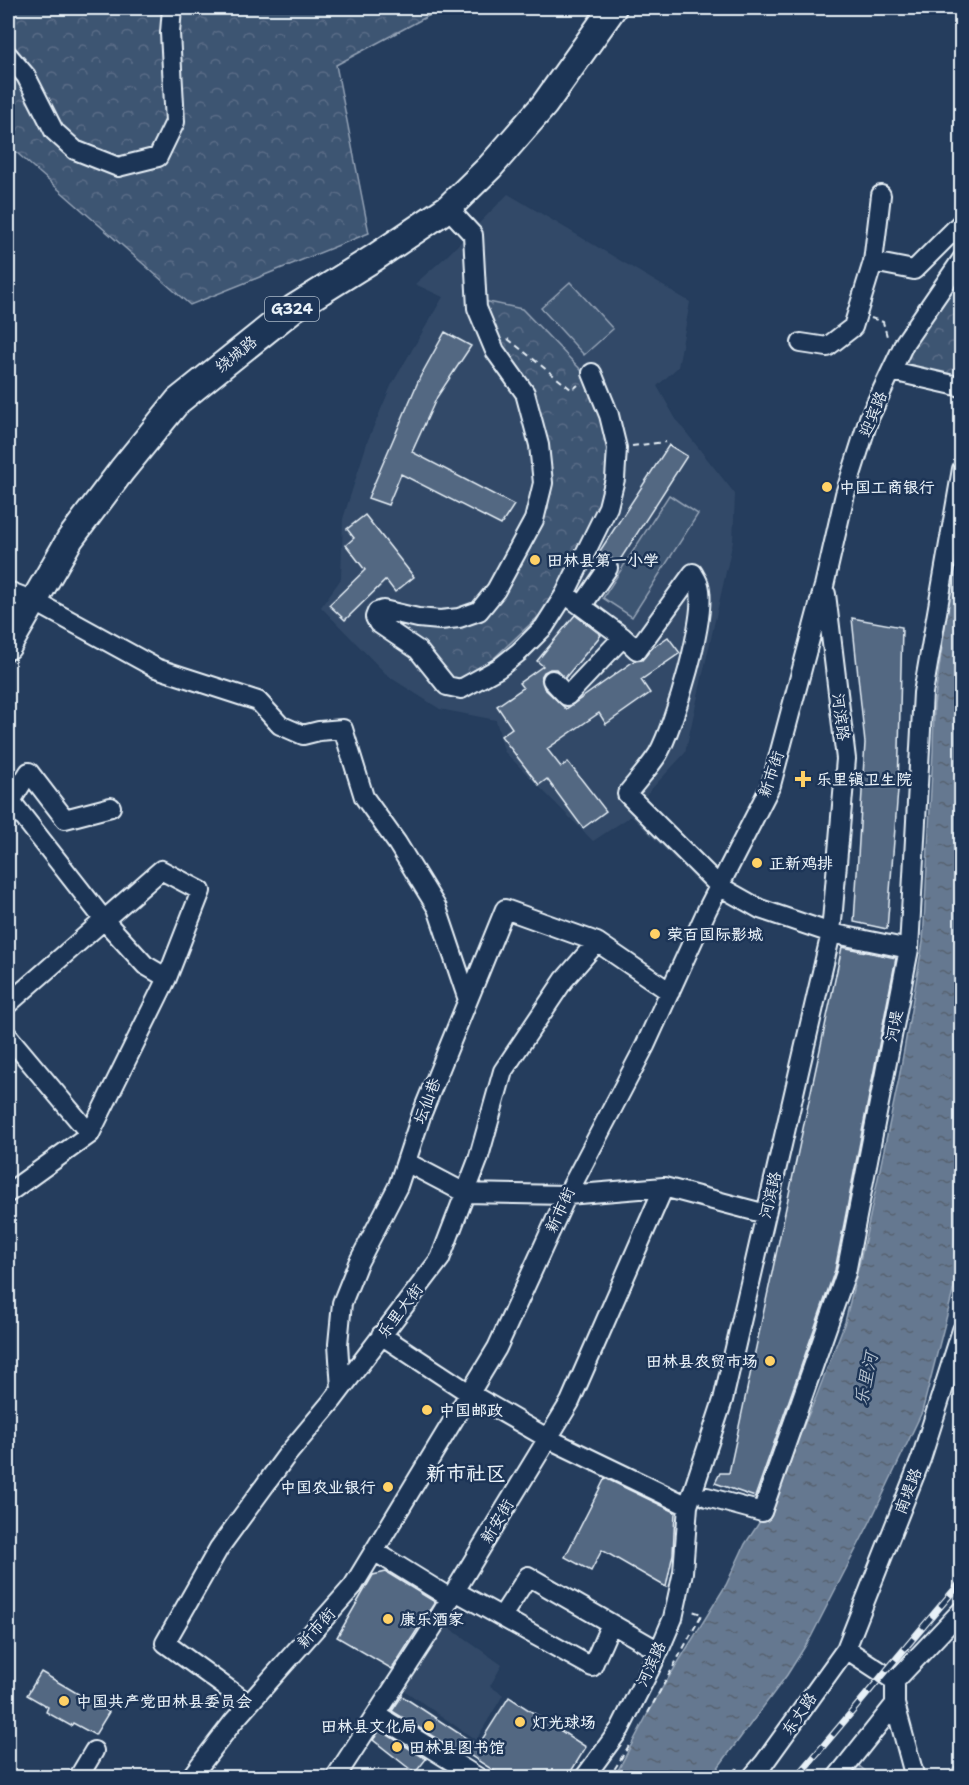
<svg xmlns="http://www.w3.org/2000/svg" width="969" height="1785" font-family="'Shantell Sans','LXGW WenKai TC',sans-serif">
<defs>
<pattern id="forest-crowns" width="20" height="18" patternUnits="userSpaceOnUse" patternTransform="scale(1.5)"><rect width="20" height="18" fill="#3e5472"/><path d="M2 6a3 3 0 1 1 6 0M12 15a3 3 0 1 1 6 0" fill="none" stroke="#5a6d87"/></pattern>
<pattern id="water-ripples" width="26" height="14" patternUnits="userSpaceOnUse" patternTransform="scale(1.5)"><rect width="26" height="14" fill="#657890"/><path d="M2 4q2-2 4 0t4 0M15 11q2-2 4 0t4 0" fill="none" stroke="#576270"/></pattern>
</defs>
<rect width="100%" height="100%" fill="#253d5d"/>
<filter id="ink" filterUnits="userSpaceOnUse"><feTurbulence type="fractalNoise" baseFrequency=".0167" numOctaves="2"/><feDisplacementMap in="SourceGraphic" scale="12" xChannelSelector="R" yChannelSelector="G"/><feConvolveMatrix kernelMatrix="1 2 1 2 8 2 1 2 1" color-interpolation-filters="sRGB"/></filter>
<g filter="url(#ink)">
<path fill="#334a68" d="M508,194L690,302L678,367L657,386L677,421L735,494L733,541L685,753L644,797L718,869L705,889L631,816L593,841L504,751L496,720L440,709L388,676L321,607L341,579L343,519L368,440L391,386L443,297L415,284L448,255Z
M445,1625L502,1665L490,1686L503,1695L476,1740L401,1688Z"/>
<path fill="url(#forest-crowns)" stroke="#93a2b5" stroke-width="1.5" d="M8,8H443L336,65L369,233L190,305L8,145Z
M961,275V387L898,372L933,314Z
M484,301L522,309L581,370L599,408L607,433L611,469L603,503L561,586L540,615L475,676L462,680L451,677L392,620L490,610L530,549L548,508L546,460L497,343Z
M961,1760V1777H945Z
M856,1763L872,1777L848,1778Z"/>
<path fill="#3e5472" stroke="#93a2b5" stroke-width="1.5" d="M570,282L613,329L584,355L541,308Z
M669,495L698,514L632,617L603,598Z"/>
<path fill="url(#water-ripples)" stroke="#99a8ba" stroke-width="1.5" d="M961,537L962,1257L922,1412L870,1522L811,1637L787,1675L711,1777L614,1778L656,1698L726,1585L745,1544L769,1508L816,1397L845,1322L865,1240L899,1078L923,942L933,751L934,705L946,618Z"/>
<path fill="#536782" stroke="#e8f1f8" stroke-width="1.5" d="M445,332L471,346L437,397L412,452L514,505L501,525L401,474L388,505L368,498L420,377Z
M669,445L687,456L618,563L609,557L601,560L596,557Z
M365,515L414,577L395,592L386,580L345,620L329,605L365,570L346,545L354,538L347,529Z
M575,615L601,635L565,678L556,669H550L544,672L541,677L544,688L566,709L634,661L642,660L652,648L668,637L680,653L641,680L650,693L606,724L599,713L547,749L561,767L568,762L606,811L583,828L547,779L539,785L501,736L512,728L497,706L523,688L519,683L543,666L537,661Z
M852,618L902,627L898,790L887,929L854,922L865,743Z
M842,947L896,958L835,1270L755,1497L715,1483L720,1473H729Z
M605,1478L675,1512L673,1554L666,1587L602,1550L591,1571L565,1557Z
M386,1572L435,1602L392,1669L337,1637L373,1575Z
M41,1672L109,1712L95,1735L73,1723L71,1726L46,1712L48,1707L27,1695Z
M402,1696L478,1746L509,1697L586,1747L567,1778H505L465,1752L463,1755L392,1711Z
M380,1730L426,1759L415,1773L373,1740Z"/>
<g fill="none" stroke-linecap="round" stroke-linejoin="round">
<defs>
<path id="minor" d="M8,55L26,76L54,131L75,150L118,167L158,157L175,122L170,33L172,8
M448,208L473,235L477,308L495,351L525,393L539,445L543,483L534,520L496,590L479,611L459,618L440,620L418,618L383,610L377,612L375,617L378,623L418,650L447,686L461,689L499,668L519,652L544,627L565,594L608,507L615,479L617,448L609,415L592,373
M873,262L914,270L962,222
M801,343L827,347L853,327L873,262L881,195
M892,371L962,387
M8,591L34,601L156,668L258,701L280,725L303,735L319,731L343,729L364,797L397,843L437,908L468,1000
M565,594L623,637
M582,606L608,568
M552,680L567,696L623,637L637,650L693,573C695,577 698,581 699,585C708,615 674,726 658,754C649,768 637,781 627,794L719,886L760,909L831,933L909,949
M11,801L104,920L145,965L167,978
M8,806L29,772L65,819L111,807
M8,1004L161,870L201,891L167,978L90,1134L8,1193
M8,1036L90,1134
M406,1162L465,1193L567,1195L664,1187L766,1214
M381,1335L469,1393L547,1438L688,1506
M341,1389L338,1344L342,1303L358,1263L398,1186L422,1113L505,909L597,942
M707,1497L762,1512L846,1273L909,949L923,693L962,469
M374,1551L450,1598
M455,1591L592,1667L611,1624
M502,1616L528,1576L659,1651
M846,1649L895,1681V1704L915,1778
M895,1681L962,1610
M249,1704L165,1643L219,1548L287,1455L332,1401L440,1259L478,1160L503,1071L564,980L597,942L670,992
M377,1715L479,1778
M78,1778L94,1751
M190,1778L233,1722L353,1586L497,1348L567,1195L645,1046L707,910L771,785L824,586L845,494L869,418L905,342L962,259
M335,1778L433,1627L570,1402L664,1187
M584,1778L620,1729L659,1651L673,1618L683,1572L688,1506L723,1400L831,933L846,759L826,594
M751,1778L764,1763L846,1649L921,1459L962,1330
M836,1778L895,1704"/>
<path id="highway" d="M8,646L70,539L122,470L178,401L294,308L374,258L448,208L490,167L544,105L613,8"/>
</defs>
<use href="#minor" stroke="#e8f1f8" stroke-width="22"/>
<use href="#highway" stroke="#e8f1f8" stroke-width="30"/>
<path stroke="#e8f1f8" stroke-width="2" stroke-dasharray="6 4.5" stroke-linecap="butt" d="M871,318L883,322L888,340
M508,339L572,390L578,385
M632,446L666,442
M648,1713L702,1614L692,1611
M609,1778L630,1744
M729,1778L737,1768"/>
<use href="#minor" stroke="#1d3557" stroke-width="18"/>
<use href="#highway" stroke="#1d3557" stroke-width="26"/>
<defs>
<path id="rail" d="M796,1778C852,1713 906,1646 962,1581"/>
</defs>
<use href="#rail" stroke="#e8f1f8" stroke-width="7"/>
<use href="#rail" stroke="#1d3557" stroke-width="4.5" stroke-dasharray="14" stroke-linecap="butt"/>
</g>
</g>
<g fill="#ffd166" stroke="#1d3557" stroke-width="2">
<circle cx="827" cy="487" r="6"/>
<circle cx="535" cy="560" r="6"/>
<path d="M800 770h6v6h6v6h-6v6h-6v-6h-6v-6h6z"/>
<circle cx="757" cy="863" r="6"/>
<circle cx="655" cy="934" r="6"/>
<circle cx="770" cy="1361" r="6"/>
<circle cx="427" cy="1410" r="6"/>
<circle cx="388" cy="1487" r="6"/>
<circle cx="388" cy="1619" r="6"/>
<circle cx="64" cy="1701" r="6"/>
<circle cx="520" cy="1722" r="6"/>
<circle cx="429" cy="1726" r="6"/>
<circle cx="397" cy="1747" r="6"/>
</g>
<g text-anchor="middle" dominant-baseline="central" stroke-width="5" stroke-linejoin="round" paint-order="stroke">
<rect fill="#1d3557" stroke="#abb9c8" stroke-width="1.5" x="265" y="297" width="54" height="24" rx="4.5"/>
<g font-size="15" font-weight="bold" fill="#e8f1f8">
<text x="292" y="309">G324</text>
</g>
<g font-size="16" fill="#e8f1f8" stroke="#1d3557">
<text transform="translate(236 354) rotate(-39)">绕城路</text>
<text transform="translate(873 414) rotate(-68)">迎宾路</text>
<text transform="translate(841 717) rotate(83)">河滨路</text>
<text transform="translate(771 774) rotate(-71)">新市街</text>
<text transform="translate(894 1026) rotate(-79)">河堤</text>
<text transform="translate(427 1101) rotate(-69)">坛仙巷</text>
<text transform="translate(770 1195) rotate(-77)">河滨路</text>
<text transform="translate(560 1210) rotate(-65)">新市街</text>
<text transform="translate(400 1311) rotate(-53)">乐里大街</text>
<text transform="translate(908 1491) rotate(-69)">南堤路</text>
<text transform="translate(497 1521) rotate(-59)">新安街</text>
<text transform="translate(316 1628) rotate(-48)">新市街</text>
<text transform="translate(651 1664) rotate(-65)">河滨路</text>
<text transform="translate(799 1714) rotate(-55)">东丈路</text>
</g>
<g font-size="16" font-weight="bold" fill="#e8f1f8" stroke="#1d3557" text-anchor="start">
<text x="839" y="487">中国工商银行</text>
<text x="547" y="560">田林县第一小学</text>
<text x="816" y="779">乐里镇卫生院</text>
<text x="769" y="863">正新鸡排</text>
<text x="667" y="934">荣百国际影城</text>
<text x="758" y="1361" text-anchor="end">田林县农贸市场</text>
<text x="439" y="1410">中国邮政</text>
<text x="376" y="1487" text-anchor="end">中国农业银行</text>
<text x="400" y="1619">康乐酒家</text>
<text x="76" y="1701">中国共产党田林县委员会</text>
<text x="532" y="1722">灯光球场</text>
<text x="417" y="1726" text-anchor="end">田林县文化局</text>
<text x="409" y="1747">田林县图书馆</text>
</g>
<g font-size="18" font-style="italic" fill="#b4c1ce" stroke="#1d3557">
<text transform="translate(866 1379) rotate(-78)">乐里河</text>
</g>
<g font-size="20" font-weight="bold" fill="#e8f1f8" stroke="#1d3557">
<text x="466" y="1473">新市社区</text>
</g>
</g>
<rect width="969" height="1785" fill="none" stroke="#1d3557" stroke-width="30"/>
<rect x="15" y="15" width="939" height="1755" fill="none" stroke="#e8f1f8" stroke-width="2" filter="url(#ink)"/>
</svg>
